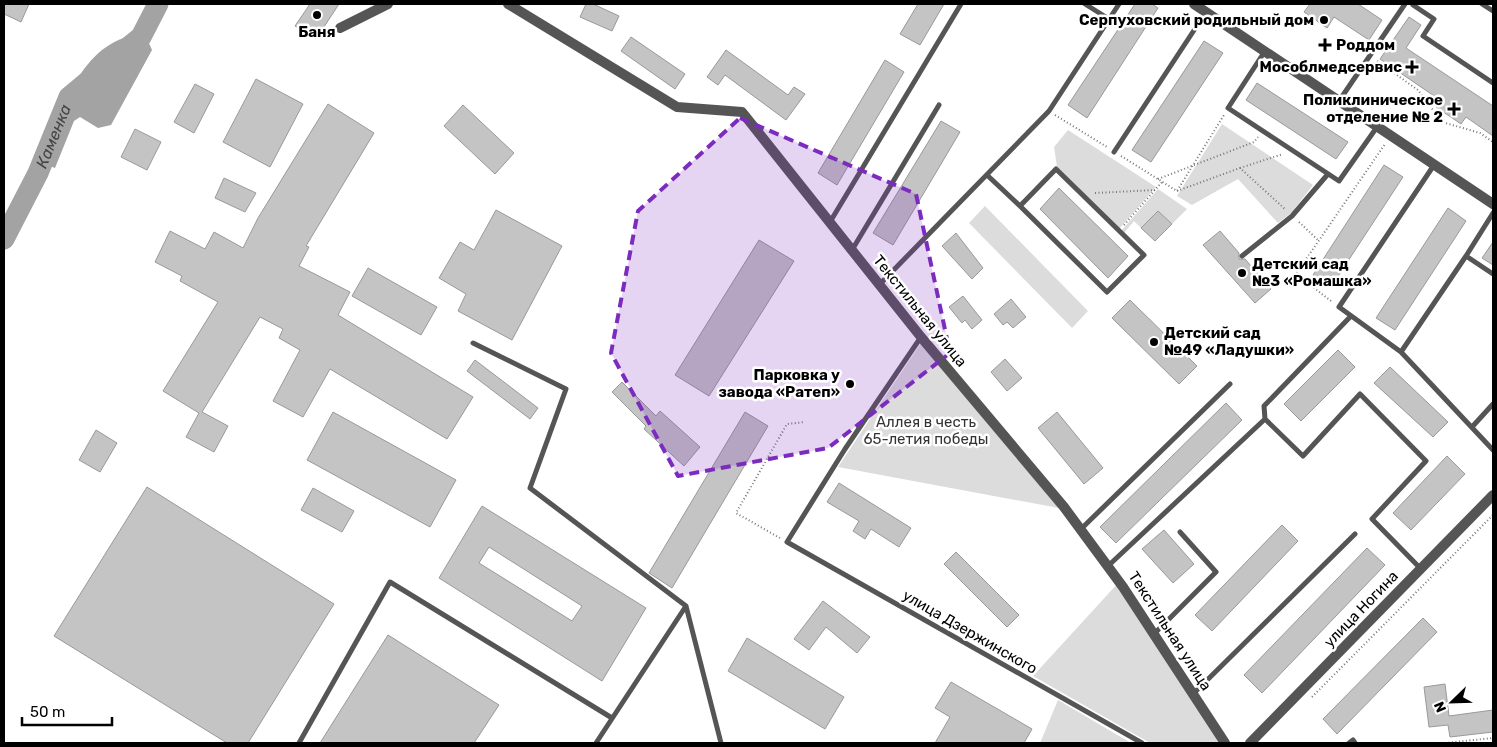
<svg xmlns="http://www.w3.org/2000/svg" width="1497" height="747" font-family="Rubik,sans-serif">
<rect width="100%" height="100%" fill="#fff"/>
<path fill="#dcdcdc" d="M1222,124L1313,185L1292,212L1278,223L1238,179L1192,205L1177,196Z
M1068,130L1156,187L1119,229L1057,167L1054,147Z
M1158,189L1187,209L1172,224L1158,211L1141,228L1134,221L1124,233L1121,231Z
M985,206L1088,311L1072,328L969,223Z
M921,343L1059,508L838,467Z
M1119,582L1222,743H1150L1033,676Z
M1058,700L1131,743H1040Z"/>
<path fill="#a3a3a3" d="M134,35L148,41L152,50L111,125L98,128L80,117L74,121L55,168L42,163C61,115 77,47 134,35Z"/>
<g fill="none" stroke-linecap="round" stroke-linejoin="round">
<g stroke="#a3a3a3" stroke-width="21">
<path d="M120,54L141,37L158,4"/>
<path id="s1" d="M4,239L38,173L69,97L87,82"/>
</g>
</g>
<path fill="#c4c4c4" stroke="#999" fill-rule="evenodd" d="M4,4H29L21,22L4,14Z
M310,4H339L316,39L295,26Z
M586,4H593L619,16L612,31L580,17Z
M918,4H944L920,45L900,34Z
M1135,4H1152L1158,8L1087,118L1068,105Z
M1310,4H1358L1382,20L1369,40L1334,17L1327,28L1304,12Z
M1409,17L1421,25L1406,48L1493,106V136L1466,117L1461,124L1436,107L1440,100L1380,59Z
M631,37L685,74L675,89L621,51Z
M1204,41L1223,53L1151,162L1132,150Z
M726,50L788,95L794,87L805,94L786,120L725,75L718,85L707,77Z
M885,60L904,72L837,185L818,173Z
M256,79L303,104L270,167L223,142Z
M1257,83L1348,142L1336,159L1246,100Z
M195,84L214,94L194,133L174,122Z
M328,104L374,133L306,246L309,247L299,266L350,292L338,315L473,397L447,439L330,369L303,417L273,401L300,350L279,338L283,329L260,317L202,412L228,426L214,452L186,437L199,413L163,391L218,302L180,281L182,276L155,262L170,231L205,249L214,232L243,248L258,218Z
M463,105L514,153L495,174L444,126Z
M941,121L960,132L893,245L873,233Z
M135,129L161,142L147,170L121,157Z
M1384,165L1403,177L1331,287L1313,275Z
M224,178L256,193L245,212L215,198Z
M1059,188L1128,256L1108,278L1040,209Z
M1448,208L1466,221L1395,330L1376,318Z
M496,210L562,246L512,340L458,311L466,294L439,278L460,242L474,250Z
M1158,211L1172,224L1155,241L1141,228Z
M1220,231L1239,253V259H1245L1271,289L1255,303L1203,245Z
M956,233L983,268L972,279L942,246Z
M759,240L794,261L709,396L675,375Z
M1493,242V265L1482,258Z
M368,268L437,307L421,335L352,296Z
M963,296L982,320L972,329L965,320L962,323L949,307Z
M1011,299L1026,317L1013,328L1007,322L1003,325L994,314Z
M1130,300L1197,366L1179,384L1112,318Z
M1338,350L1355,367L1301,421L1284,404Z
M1005,359L1022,378L1007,391L991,372Z
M475,360L538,408L530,419L467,371Z
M1390,367L1448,422L1433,437L1374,383Z
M622,382L656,416L660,411L700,447L684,466L644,429L646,426L612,392Z
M1226,403L1242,420L1116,543L1100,527Z
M333,412L456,480L430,527L307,460Z
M745,412L768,426L672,588L649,573Z
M1057,412L1103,468L1084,484L1038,428Z
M96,430L117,443L100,472L79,460Z
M1447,456L1465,474L1411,530L1393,513Z
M839,483L911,528L899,547L871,529L865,539L853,531L859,521L827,502Z
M147,487L334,604L248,743H227L54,636Z
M313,488L354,511L342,532L301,510Z
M482,506L646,608L602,681L439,578ZM489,547L582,606L572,621L479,563Z
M1282,525L1298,541L1212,631L1195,615Z
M1164,530L1194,564L1173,583L1142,549Z
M1367,548L1385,565L1262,693L1244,675Z
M956,552L1019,615L1007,627L944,564Z
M823,601L870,637L857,653L826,627L809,650L794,639Z
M1423,618L1437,632L1337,734L1323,719Z
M388,635L499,705L474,743H320Z
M747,638L844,697L825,729L728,671Z
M951,682L1032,729L1024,743H935L950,717L935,708Z
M1445,684L1449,716L1493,710V732L1450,737L1448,725L1429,727L1424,687Z"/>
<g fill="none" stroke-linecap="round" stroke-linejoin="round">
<path stroke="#777" stroke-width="2" stroke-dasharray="1 2.5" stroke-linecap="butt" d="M1377,61L1418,90L1442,122L1480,133L1493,142
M1055,115L1107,147
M1121,156L1177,191L1224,115
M1240,168L1283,154
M1158,179L1254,142L1258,137
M1177,191L1240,168L1286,210
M1095,193L1155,190
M1299,222L1319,241
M1124,225L1162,182
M1331,301L1296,274L1385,144
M780,538L736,513L787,424L805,422
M1312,697L1493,515
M1445,743L1493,738"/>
<path stroke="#555" stroke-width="5" d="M1085,4L1109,19
M1482,4L1493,11
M1413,5L1434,19L1423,36L1493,83
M1265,51L1228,108L1339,181L1377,127
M1339,101L1405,4
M1114,152L1206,12
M1434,165L1339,307L1401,352L1493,450
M1056,169L1144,255L1107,292L1020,206Z
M987,175L1020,206
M1493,213L1466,256L1493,274
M830,222L961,4
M852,250L939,105
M1242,256L1292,216L1328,174
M879,285L1049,111L1119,4
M1351,316L1264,406L1265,419L1303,456L1360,394L1426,461L1372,519L1421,569
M921,337L845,449L787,542L1142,743
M473,343L566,389L530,488L686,606
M1401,352L1466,256
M1472,427L1493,404
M1081,529L1230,384
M1108,566L1265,419
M1154,634L1216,572L1180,532
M1193,694L1355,534
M299,743L390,582L612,718
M596,743L686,606L721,743
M1349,743L1353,740L1355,743"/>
<path stroke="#555" stroke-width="10" d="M508,4L677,107L742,112L921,337L1064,507L1123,587L1225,743
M1194,4L1493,204
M340,28L388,4
M1250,743L1493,495"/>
</g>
<path fill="#7b2cbf" fill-opacity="0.2" stroke="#7b2cbf" stroke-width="4" stroke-dasharray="10 6" stroke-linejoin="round" d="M740,118L916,194L950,353L828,448L678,476L611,353L638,211Z"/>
<g fill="#000" stroke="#fff" stroke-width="2">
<circle cx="317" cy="15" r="5"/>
<circle cx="1324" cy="20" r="5"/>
<path d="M1322.5 37.5h5v5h5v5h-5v5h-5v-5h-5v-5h5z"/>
<path d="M1409.5 59.5h5v5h5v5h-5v5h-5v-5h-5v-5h5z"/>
<path d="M1451.5 101.5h5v5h5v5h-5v5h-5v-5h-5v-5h5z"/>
<circle cx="1242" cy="273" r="5"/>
<circle cx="1154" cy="342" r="5"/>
<circle cx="850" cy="384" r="5"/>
</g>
<g text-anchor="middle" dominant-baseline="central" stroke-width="5" stroke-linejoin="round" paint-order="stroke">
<g font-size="15" font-weight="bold" fill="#000" stroke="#fff" text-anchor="end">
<text x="1314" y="20">Серпуховский родильный дом</text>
<text x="317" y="32" text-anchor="middle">Баня</text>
<text x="1336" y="45" text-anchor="start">Роддом</text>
<text x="1402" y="67">Мособлмедсервис</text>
<text x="1443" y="100">Поликлиническое<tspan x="1443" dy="17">отделение № 2</tspan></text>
<text x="1252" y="264" text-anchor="start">Детский сад<tspan x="1252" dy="17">№3 «Ромашка»</tspan></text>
<text x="1164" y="333" text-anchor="start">Детский сад<tspan x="1164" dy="17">№49 «Ладушки»</tspan></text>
<text x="840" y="375">Парковка у<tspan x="840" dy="17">завода «Ратеп»</tspan></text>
</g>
<g font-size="15" fill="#000" stroke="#fff">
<text transform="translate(920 311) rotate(51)">Текстильная улица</text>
<text transform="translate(1361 609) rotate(-46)">улица Ногина</text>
<text transform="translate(1170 631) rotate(57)">Текстильная улица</text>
<text transform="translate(970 632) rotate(30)">улица Дзержинского</text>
</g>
<g font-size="15" fill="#333" stroke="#fff">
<text x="926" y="422">Аллея в честь<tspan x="926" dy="17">65-летия победы</tspan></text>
</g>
<g font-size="16" font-style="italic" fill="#444" stroke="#fff">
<text stroke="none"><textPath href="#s1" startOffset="114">Каменка</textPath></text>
</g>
</g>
<rect width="1497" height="747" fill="none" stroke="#000000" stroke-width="10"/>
<g transform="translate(1452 702) rotate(247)" stroke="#ffffff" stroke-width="4" paint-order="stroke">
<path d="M0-4L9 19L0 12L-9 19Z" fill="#000000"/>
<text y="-8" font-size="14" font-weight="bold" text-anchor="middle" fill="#000000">N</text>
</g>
<path d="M22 717v8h90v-8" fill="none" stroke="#000000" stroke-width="2.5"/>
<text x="30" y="717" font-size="15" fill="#000000" stroke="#ffffff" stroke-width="4" paint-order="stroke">50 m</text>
</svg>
